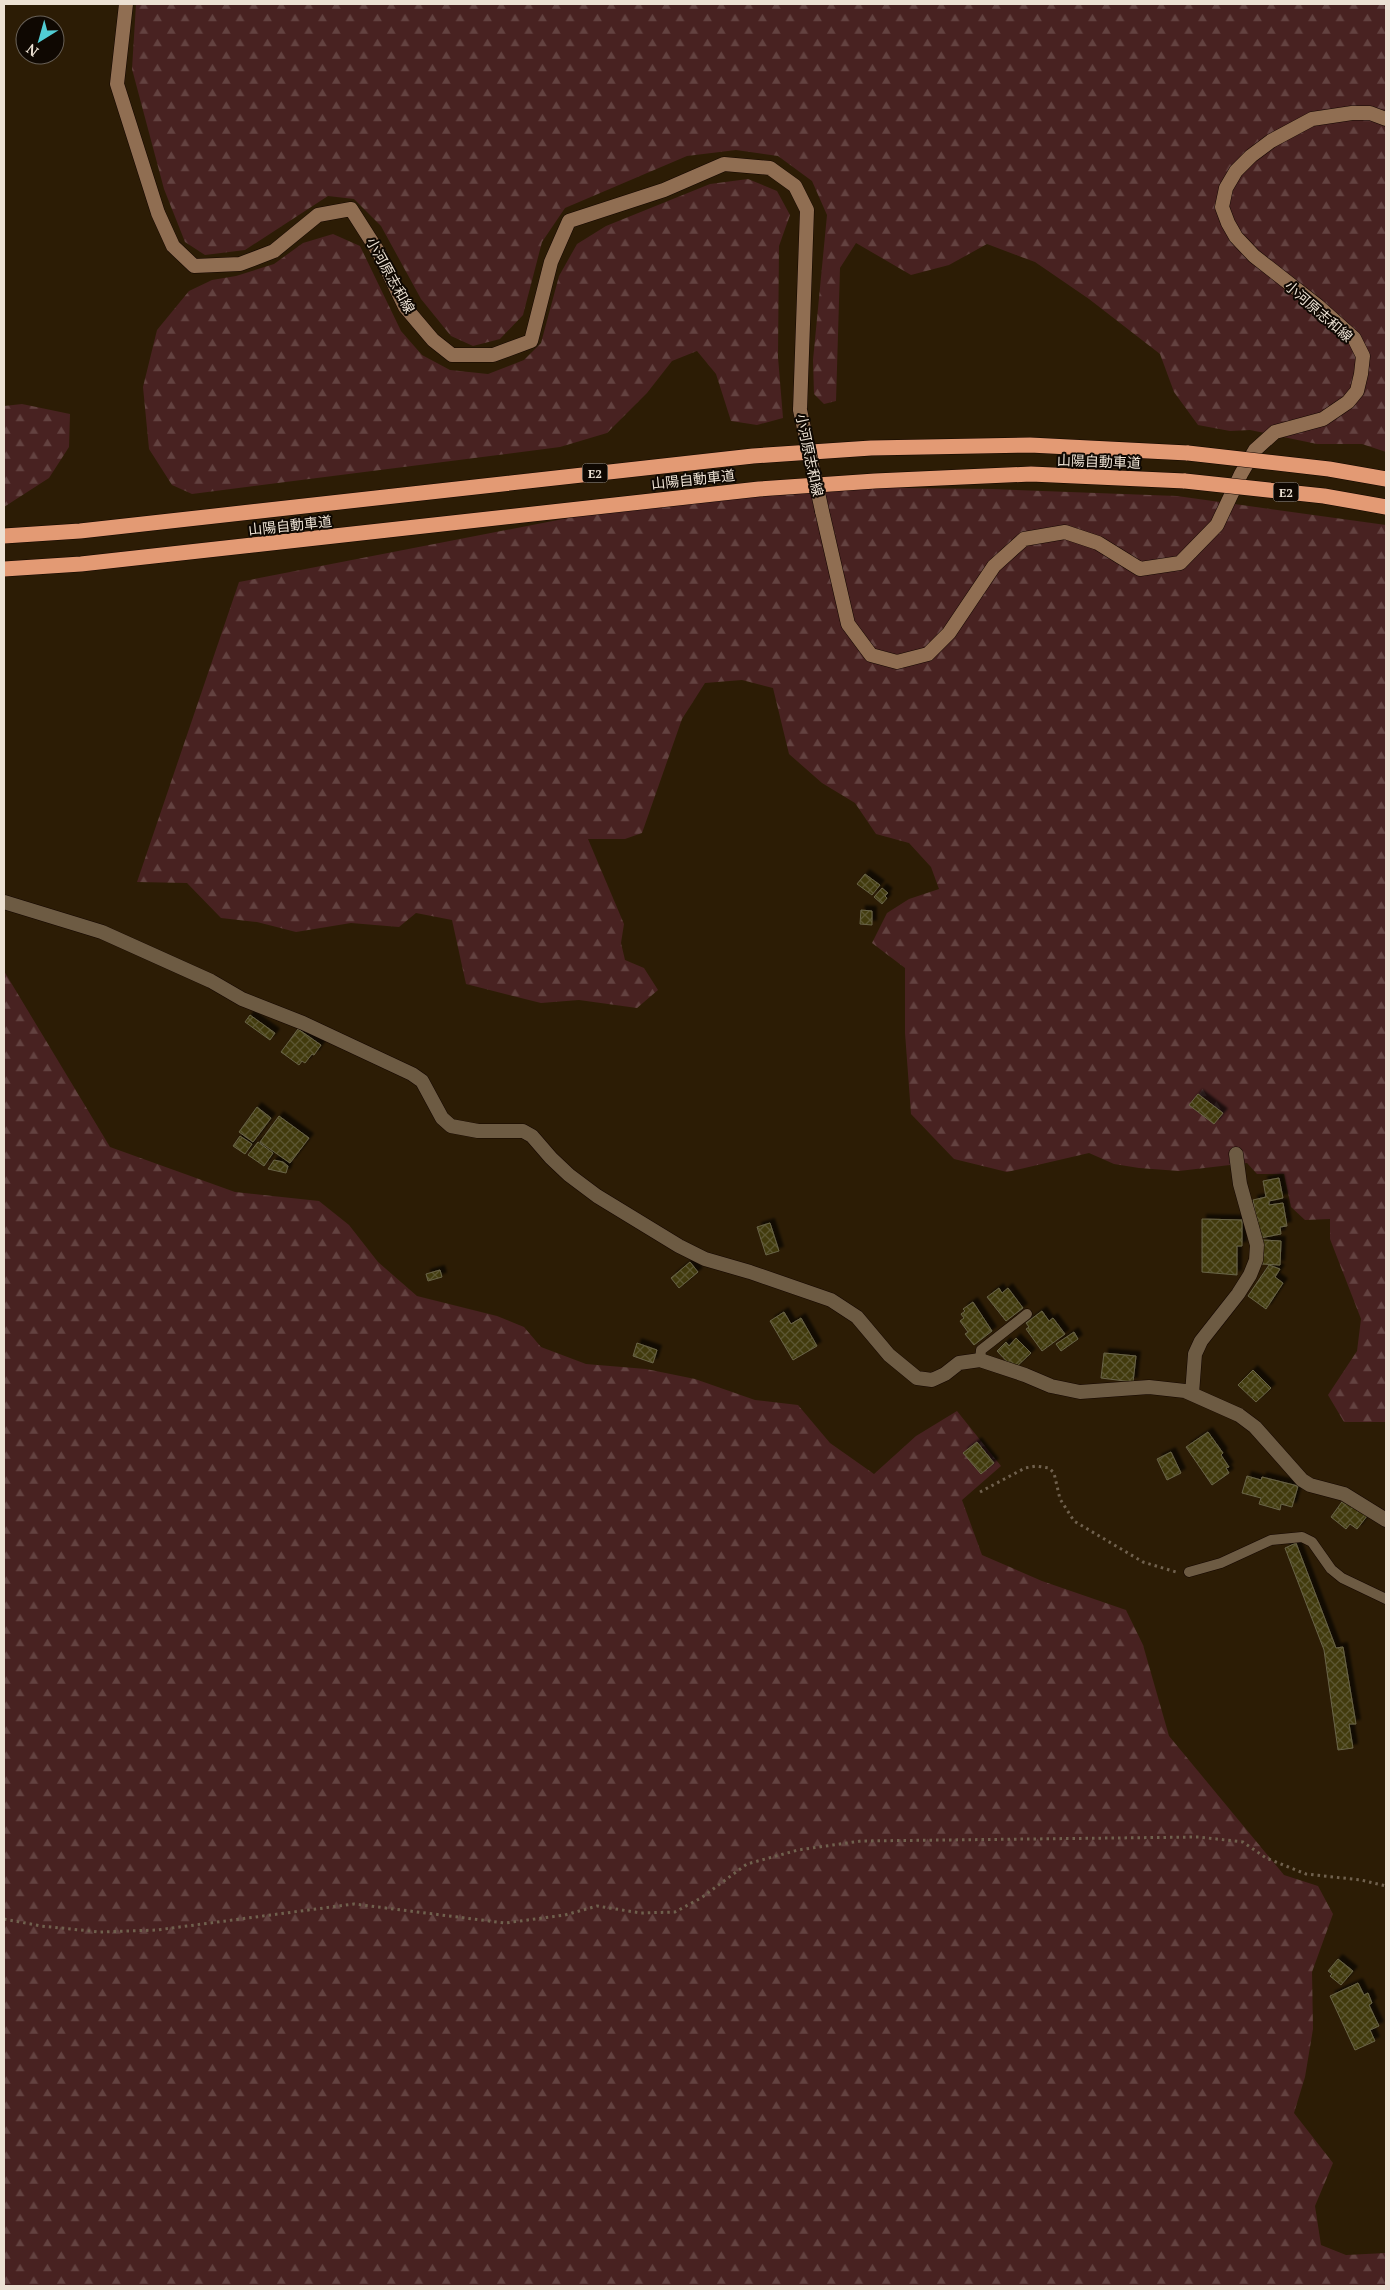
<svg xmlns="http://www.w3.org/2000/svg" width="1390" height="2290" font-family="'PT Serif','Noto Sans JP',serif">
<defs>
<pattern id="forest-firs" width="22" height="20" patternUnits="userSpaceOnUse" patternTransform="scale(1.25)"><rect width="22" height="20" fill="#482221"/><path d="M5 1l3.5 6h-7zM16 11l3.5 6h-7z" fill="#634240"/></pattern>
<pattern id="building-cross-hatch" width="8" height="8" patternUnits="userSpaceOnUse" patternTransform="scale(1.25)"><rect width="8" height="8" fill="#423b10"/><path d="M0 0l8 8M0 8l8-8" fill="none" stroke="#5d5732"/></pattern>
<filter id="shadow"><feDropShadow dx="4.5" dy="-4.5" stdDeviation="1" flood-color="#0009"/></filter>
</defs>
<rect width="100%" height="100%" fill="#2c1c05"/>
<path fill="url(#forest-firs)" d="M136,4H1386V452L1362,444H1317L1250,430L1230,431L1198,425L1174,392L1160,354L1089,299L1035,262L987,244L949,265L911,275L856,243L840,268L836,401L824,404L814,394L813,360L827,215L812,181L778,156L736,150L687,156L565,208L542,242L523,315L500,339L473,346L451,336L421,299L381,226L354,199L328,196L245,250L205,255L185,242L164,189L132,69Z
M748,179L777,191L790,215L779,246L778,357L783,418L757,425L731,421L716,374L697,351L672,361L647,393L607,433L560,447L192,494L172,485L149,449L143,387L157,330L189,291L212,280L236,276L274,264L303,243L333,234L360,246L401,331L422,355L450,370L488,374L524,360L541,343L559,276L577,244L606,226L710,184Z
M22,404L70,414L69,447L49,478L4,507V406Z
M817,487L993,489L1177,496L1386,525V1422H1344L1328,1395L1357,1351L1361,1319L1330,1239V1219L1305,1220L1291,1207L1284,1174H1257L1247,1163L1179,1171L1139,1168L1114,1164L1089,1153L1007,1172L954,1159L911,1114L905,1033V968L872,943L887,913L909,899L939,889L931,867L909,843L876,834L855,803L822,783L789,754L773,688L742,680L705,683L682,719L642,833L625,839H588L624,924L621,943L625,960L644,968L658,990L637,1008L579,1000L541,1003L466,984L452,920L416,913L399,927L351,923L296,932L257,922L221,918L187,883L137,882L239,582L686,495Z
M4,971L110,1147L235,1192L319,1201L349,1225L378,1262L417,1296L497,1316L524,1327L541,1347L586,1364L646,1369L695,1379L755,1400L798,1405L830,1443L874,1474L916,1436L957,1411L1001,1466L962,1500L982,1555L1042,1581L1126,1610L1143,1645L1169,1736L1284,1875L1318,1886L1333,1914L1312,1972L1313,2029L1305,2077L1294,2113L1333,2163L1315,2206L1321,2245L1346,2255L1386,2253V2286H4Z"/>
<path fill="url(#building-cross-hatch)" stroke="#696447" filter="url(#shadow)" d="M865,874L880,885L872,895L857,884Z
M882,888L888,893L885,896L887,898L882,904L874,897Z
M861,910L872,911V925L860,924Z
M250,1015L275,1033L270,1040L245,1022Z
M298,1029L321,1045L314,1055L312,1054L305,1063L302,1061L299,1065L281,1052Z
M1198,1094L1223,1113L1214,1124L1189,1105Z
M257,1107L271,1118L253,1142L239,1132Z
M279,1116L309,1138L290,1163L260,1142Z
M240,1136L252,1144L245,1154L233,1146Z
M258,1142L273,1153L264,1166L248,1155Z
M274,1160L283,1162L288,1166L286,1173L268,1169Z
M1279,1178L1283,1198L1269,1201V1205L1283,1203L1287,1226L1280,1227L1281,1234L1260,1238L1253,1200L1266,1197L1263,1181Z
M1202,1219L1242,1220V1246H1237V1275L1202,1272Z
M770,1223L779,1251L766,1255L757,1227Z
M1262,1240L1281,1241L1280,1265L1261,1264Z
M690,1262L698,1272L679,1288L671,1278Z
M1269,1265L1280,1269L1275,1277L1283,1283L1266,1309L1248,1296Z
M440,1270L442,1277L428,1281L426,1274Z
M999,1288L1002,1293L1008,1288L1023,1308L1006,1321L987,1297Z
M973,1302L992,1331L974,1345L965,1334L968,1332L960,1321L964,1318L961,1314L965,1311L963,1309Z
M1042,1311L1049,1321L1053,1318L1065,1334L1042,1351L1026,1329L1029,1327L1026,1323Z
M784,1312L791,1324L801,1318L817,1346L793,1360L770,1321Z
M1074,1332L1078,1339L1061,1351L1056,1344Z
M1016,1338L1031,1353L1014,1369L997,1351L1006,1342L1009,1346Z
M637,1343L657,1350L653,1363L633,1356Z
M1104,1353L1136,1356L1133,1382L1101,1378Z
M1253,1370L1271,1388L1256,1402L1238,1385Z
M1208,1432L1223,1453L1221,1455L1229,1467L1226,1468L1229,1473L1212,1485L1186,1447Z
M977,1442L994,1463L981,1474L963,1453Z
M1171,1452L1181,1473L1167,1480L1157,1459Z
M1247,1476L1261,1480L1262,1477L1298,1486L1292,1507L1281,1504L1280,1510L1259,1504L1261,1498L1242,1493Z
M1344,1499L1367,1516L1357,1529L1350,1524L1346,1529L1331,1517Z
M1296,1543L1336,1648L1343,1647L1356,1724H1349L1353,1748L1338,1750L1324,1650L1285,1548Z
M1338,1959L1353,1971L1341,1985L1330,1976L1332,1974L1328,1971Z
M1358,1983L1364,1995L1368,1993L1372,2003L1369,2005L1379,2026L1370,2030L1375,2041L1355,2050L1330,1996Z"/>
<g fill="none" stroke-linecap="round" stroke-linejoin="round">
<defs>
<path id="service" d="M980,1360L981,1350L1027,1314
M1189,1572L1221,1563L1271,1540L1302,1537L1312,1542L1331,1569L1342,1578L1386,1599"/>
<path id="minor" d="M4,902L102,932L211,981L242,999L303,1023L412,1074L422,1081L442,1118L451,1126L478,1131H523L532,1136L551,1158L569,1175L597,1196L679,1246L705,1259L750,1272L831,1300L857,1317L889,1355L917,1378L932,1380L945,1374L959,1363L980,1360L1025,1375L1051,1386L1080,1392L1149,1387L1185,1391L1239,1415L1255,1427L1302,1480L1310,1485L1344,1494L1386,1520
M1192,1394L1195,1354L1201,1341L1238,1294L1250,1275L1256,1260L1257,1245L1240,1184L1236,1154"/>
<path id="secondary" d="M126,4L117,84L158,213L173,246L194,266L240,264L274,251L318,215L351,209L379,253L405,307L433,340L452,355H493L531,341L551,262L569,221L664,190L724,164L770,168L795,186L807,210L800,410
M822,511L848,624L871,655L897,662L928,654L949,633L994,566L1024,539L1065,532L1098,543L1140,569L1180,563L1217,525L1241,474L1255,450L1275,432L1323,419L1348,402L1357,391L1361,374L1363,356L1354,338L1318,306L1254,256L1236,237L1228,223L1222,207L1226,188L1236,171L1251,156L1271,141L1312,119L1352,113H1370L1386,119"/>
<path id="motorway" d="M4,536L80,531L753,456L871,448L1030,445L1188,453
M4,569L81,564L759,489L875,481L1031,474L1185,481"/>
</defs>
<use href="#service" stroke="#140600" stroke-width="11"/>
<use href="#minor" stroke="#140600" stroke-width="15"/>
<use href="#secondary" stroke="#140600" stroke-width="15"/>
<use href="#motorway" stroke="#140600" stroke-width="16"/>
<path stroke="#70614e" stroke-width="3" stroke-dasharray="2.5 4" stroke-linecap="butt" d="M980,1492L1025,1468L1036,1466L1049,1468L1054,1473L1060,1499L1074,1521L1143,1562L1176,1572
M4,1919L41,1926L100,1932L157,1930L354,1904L505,1923L565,1915L597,1906L641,1913L675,1912L701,1898L747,1864L798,1850L861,1841L1199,1837L1243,1842L1266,1858L1306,1874L1361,1880L1386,1886"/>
<use href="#service" stroke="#6d5b43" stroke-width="10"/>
<use href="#minor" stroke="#6d5b43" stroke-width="14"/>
<use href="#secondary" stroke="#906e52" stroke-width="14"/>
<use href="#motorway" stroke="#e39a74" stroke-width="15"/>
<defs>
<path id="secondary-bridge" d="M800,410L822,511"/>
<path id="motorway-bridge" d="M1188,453L1329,469L1386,479
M1185,481L1324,496L1386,507"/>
</defs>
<use href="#secondary-bridge" stroke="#140600" stroke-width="15" stroke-linecap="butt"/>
<use href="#motorway-bridge" stroke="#140600" stroke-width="16" stroke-linecap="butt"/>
<use href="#secondary-bridge" stroke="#906e52" stroke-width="14"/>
<use href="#motorway-bridge" stroke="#e39a74" stroke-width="15"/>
</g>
<g text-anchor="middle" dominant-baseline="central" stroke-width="4" stroke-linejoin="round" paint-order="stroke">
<g fill="#0f0802" stroke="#aaa094" stroke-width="1">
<rect x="582.5" y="463.5" width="25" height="19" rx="4"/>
<rect x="1273.5" y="482.5" width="25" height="19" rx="4"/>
</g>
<g font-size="12" font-weight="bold" fill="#ece1d3">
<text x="595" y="473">E2</text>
<text x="1286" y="492">E2</text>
</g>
<g font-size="14" fill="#ece1d3" stroke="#0f0802">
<text transform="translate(391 275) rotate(61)">小河原志和線</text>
<text transform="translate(1319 311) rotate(41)">小河原志和線</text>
<text transform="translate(810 455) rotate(78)">小河原志和線</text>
<text transform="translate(1099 461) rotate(2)">山陽自動車道</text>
<text transform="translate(693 479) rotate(-6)">山陽自動車道</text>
<text transform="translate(290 525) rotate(-6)">山陽自動車道</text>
</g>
</g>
<rect width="1390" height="2290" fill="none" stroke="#ece1d3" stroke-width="10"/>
<g transform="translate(40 40) rotate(217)"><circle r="24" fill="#0f0802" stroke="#675f56"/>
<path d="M0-4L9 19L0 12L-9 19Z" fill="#51ccd3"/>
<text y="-8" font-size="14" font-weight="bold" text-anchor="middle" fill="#ece1d3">N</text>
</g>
</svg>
